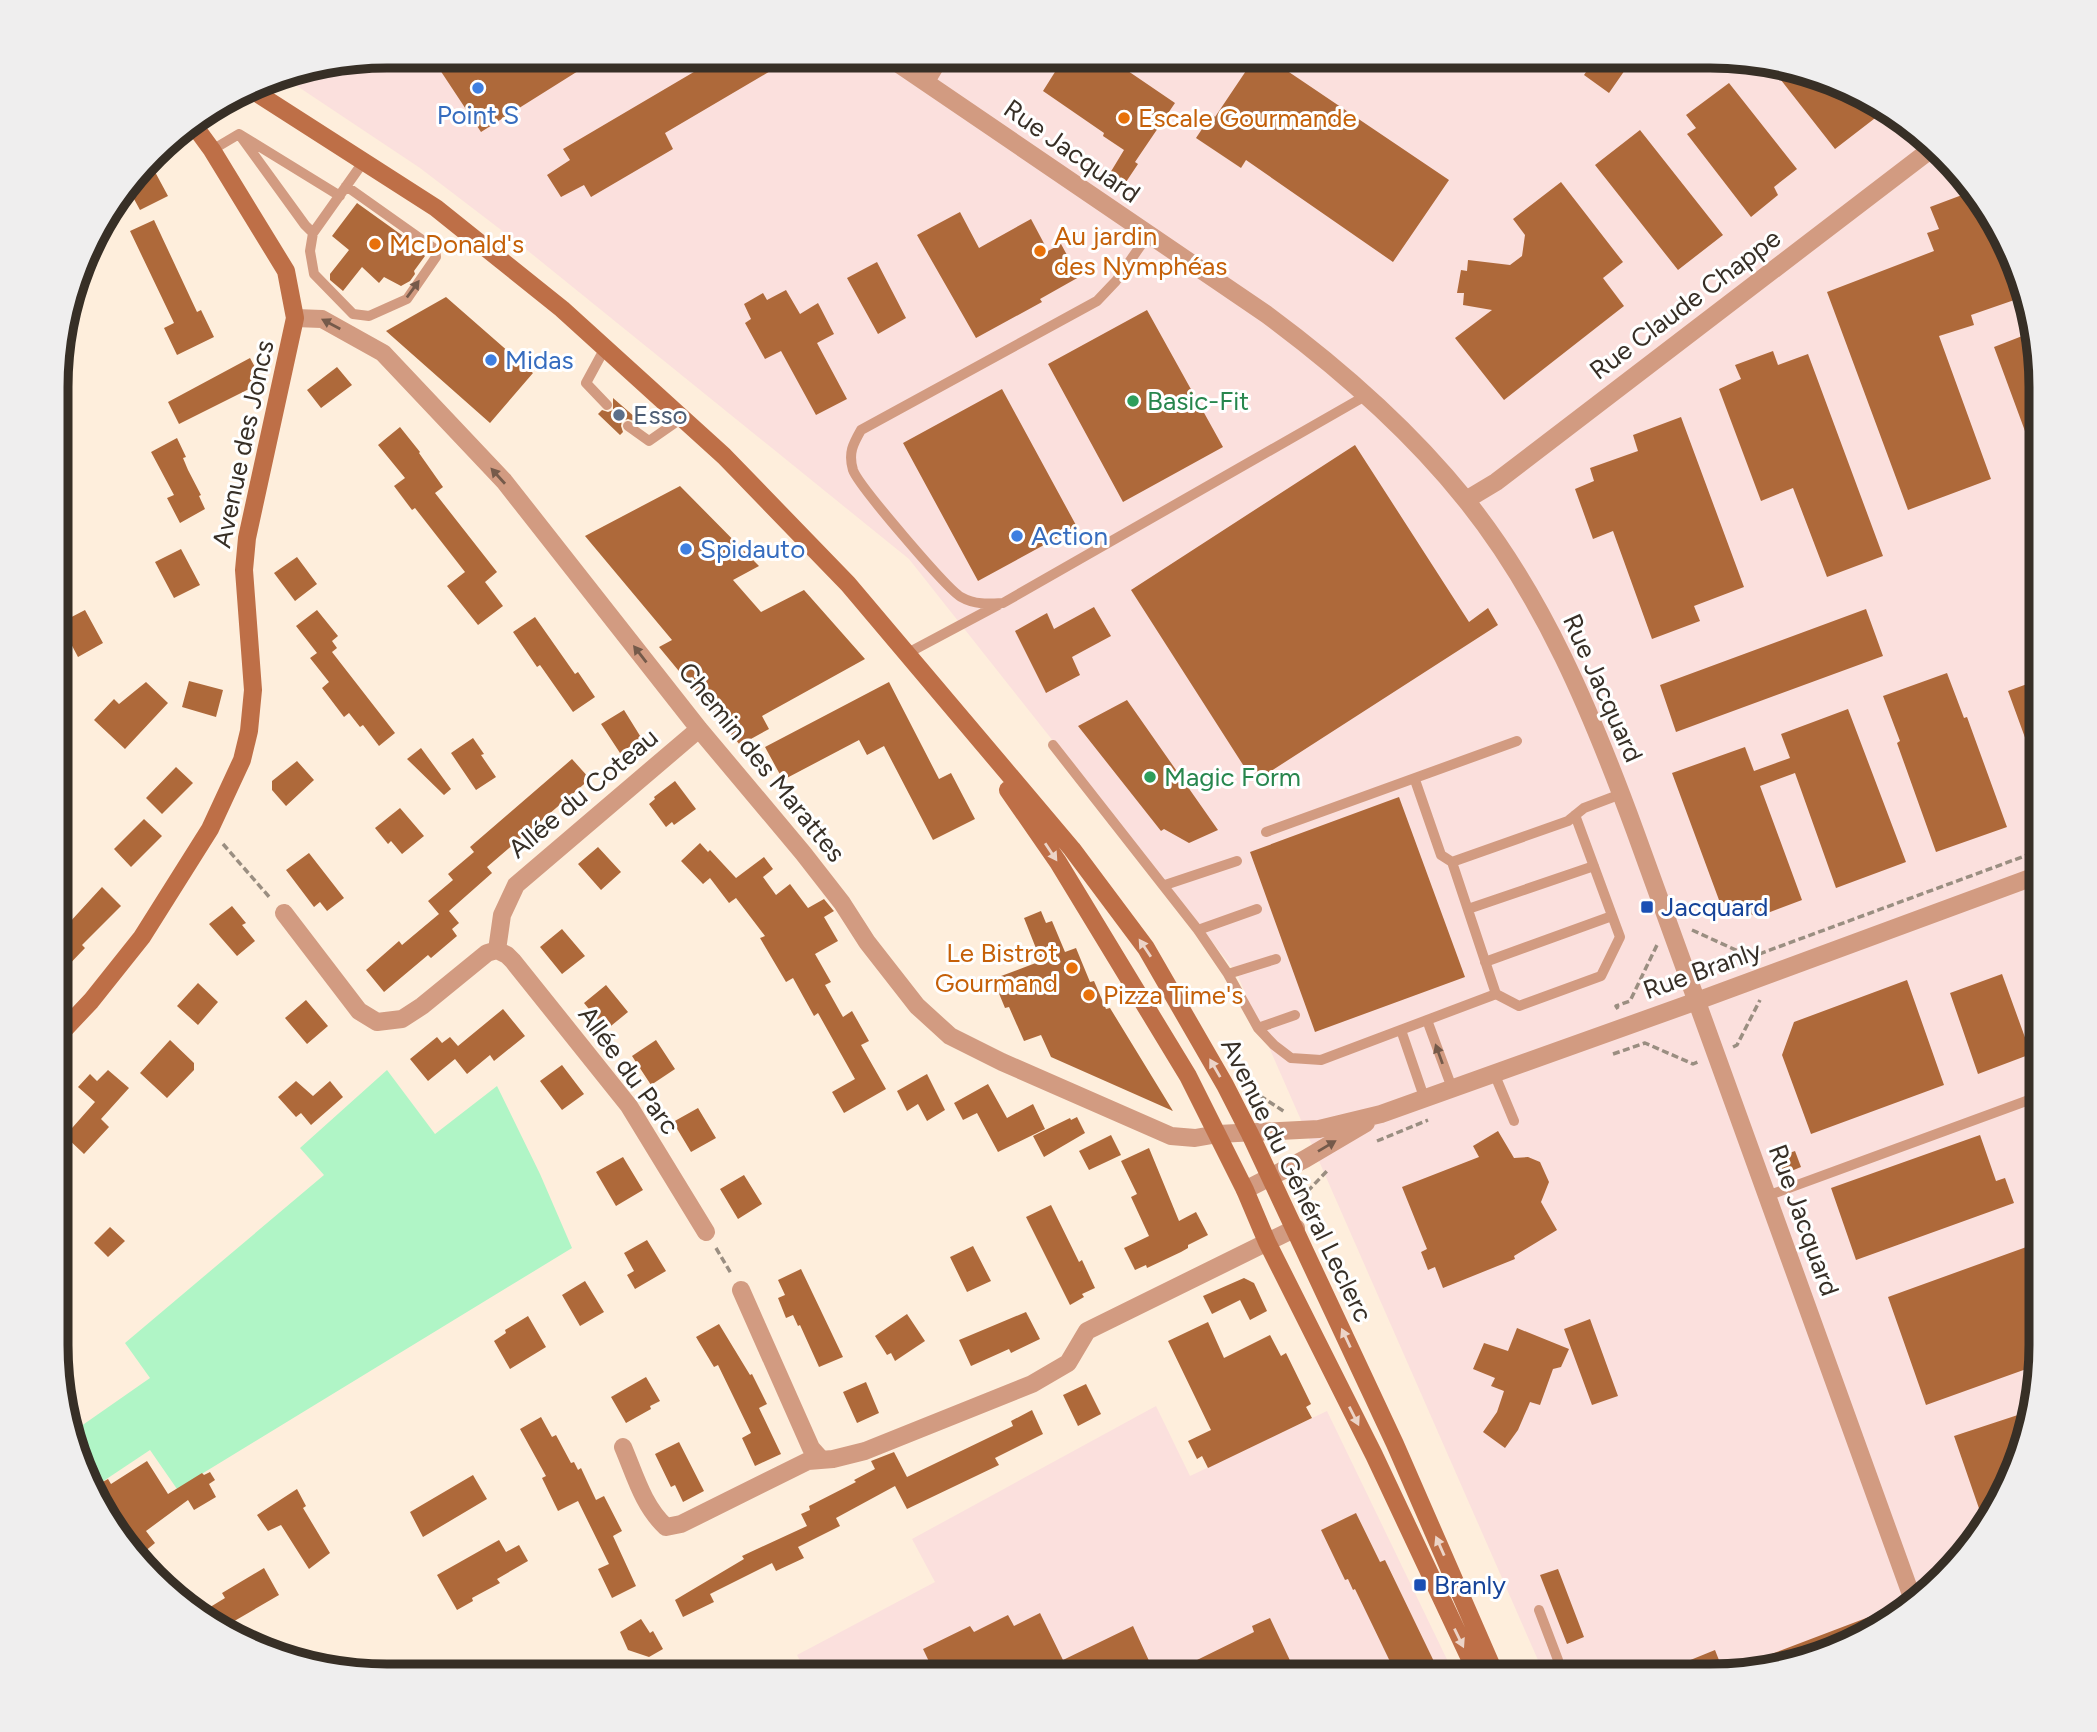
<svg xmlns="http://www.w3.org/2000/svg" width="2097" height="1732" font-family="Figtree,sans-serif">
<rect width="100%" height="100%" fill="#feeedc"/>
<path fill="#fbe0dd" d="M387,56L1731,57L1837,81L1944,153L2016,260L2041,387L2040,1367L2016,1472L1944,1579L1837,1651L1710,1676H1545L1236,972L909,559L522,246L420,168L279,74Z
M1156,1406L1190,1476L1327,1411L1455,1676H808L797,1655L935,1582L912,1539Z"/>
<path fill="#b0f5c6" d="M387,1070L435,1134L497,1086L540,1174L572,1248L177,1489L150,1450L90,1490L74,1431L150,1378L125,1343L324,1175L300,1148Z"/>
<path fill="#ae693a" d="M462,56H602L481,132L440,70Z
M721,56H763L772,70L665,133L673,149L591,197L584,185L561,197L547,175L570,160L563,149Z
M1065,56H1106L1175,103L1135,162L1138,164L1126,182L1123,180L1119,186L1107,178L1124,150L1103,136L1104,133L1043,91Z
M1256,56H1265L1449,180L1393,262L1246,160L1241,168L1196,138L1212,114L1215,117Z
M1596,57H1634L1609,93L1584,75Z
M1770,66L1837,81L1883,112L1835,149Z
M1729,83L1797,169L1774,187L1778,195L1751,217L1687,134L1696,128L1686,115Z
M1640,130L1723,235L1678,270L1595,165Z
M154,170L168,196L140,210L128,188L134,181Z
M1561,182L1623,262L1603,278L1624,306L1504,400L1455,338L1492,310L1463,305L1464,293H1457L1461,270L1467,271L1468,260L1510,265L1522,256L1525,235L1513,219Z
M1970,192L2005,244L2023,297L1971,315L1974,325L1939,336L1991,479L1908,510L1827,292L1934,251L1927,233L1939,229L1930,207Z
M357,203L417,246L415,248L425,256L414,271L415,274L410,281L401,286L384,277L379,283L362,267L343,291L330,280V274L349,250L332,236Z
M960,212L979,248L1031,219L1048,251L1061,244L1079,277L1040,299L1042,302L976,338L917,235Z
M154,220L197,312L201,310L214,337L177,355L164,328L174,323L130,231Z
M877,262L906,318L878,334L847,278Z
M786,290L800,314L818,303L834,334L817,343L847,399L816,415L781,351L765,359L745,323L751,319L744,304L763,293L767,300Z
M446,297L533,373L490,423L386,331Z
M1147,310L1223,447L1123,502L1048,364Z
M2030,333L2041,387V469H2039L1994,347Z
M1773,351L1778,365L1808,354L1883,556L1827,577L1793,488L1761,501L1719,389L1741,379L1735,365Z
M250,358L263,382L179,424L168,402Z
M337,367L352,385L321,408L307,390Z
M1002,389L1077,527L978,581L903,443Z
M613,398L636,418L634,421L628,419L622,421L621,426L623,432L620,435L598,414L602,410L608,412L613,410Z
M1681,417L1744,587L1694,606L1700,621L1652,639L1613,531L1593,539L1575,489L1594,481L1590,468L1638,451L1633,435Z
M400,427L420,452L419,453L443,487L435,493L497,572L485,582L503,606L478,625L447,586L465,572L415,508L412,510L394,486L405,478L378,445Z
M177,438L186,457L183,458L188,470L201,495L199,496L205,509L180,523L167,498L174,495L151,452Z
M1355,445L1469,622L1488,608L1498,625L1254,782L1131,590Z
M680,486L759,566L733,580L761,612L804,590L865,659L762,716L769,729L740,745L659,647L672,640L585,536Z
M181,549L200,585L174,598L155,562Z
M297,557L317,584L295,601L274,573Z
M1094,607L1111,636L1072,657L1080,675L1046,693L1015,631L1047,613L1054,629Z
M1866,609L1883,656L1676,732L1660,685Z
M85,610L103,643L78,657L60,623Z
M317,610L338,636L332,641L337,648L332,652L395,733L379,746L363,725L360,727L349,713L344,717L322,688L329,682L310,658L317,653L296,626Z
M535,617L575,674L578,672L595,697L573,712L540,665L537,667L513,632Z
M1947,673L1964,718L1967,717L2007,827L1936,852L1897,743L1900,741L1883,696Z
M2041,679V776H2039L2008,691Z
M189,681L223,690L216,717L182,707Z
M146,682L168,703L125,749L94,720L114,699L119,704Z
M889,682L939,779L951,773L975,819L933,840L884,746L867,755L859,740L783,780L765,747Z
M1127,700L1218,830L1189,843L1164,829L1161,831L1078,726Z
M1848,709L1906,862L1836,888L1795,773L1760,786L1802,900L1757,917L1719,900L1672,773L1745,747L1754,771L1790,758L1781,734Z
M624,710L642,739L620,753L601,724Z
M473,738L484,754L481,755L496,777L476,790L451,753Z
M421,748L451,789L444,795L407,759Z
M572,759L590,779L487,867L492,873L449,911L459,923L452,929L457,936L431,958L428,955L384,992L366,970L399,941L402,945L439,914L428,901L453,880L448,874L474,852L470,847Z
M297,761L314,780L286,806L272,790V781Z
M176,767L193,783L162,814L146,798Z
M675,781L696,809L674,825L672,822L666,827L649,804L655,799L654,797Z
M1399,797L1465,977L1315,1032L1250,852Z
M400,808L424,836L402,854L391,841L388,844L375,828Z
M144,819L162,836L131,867L114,849Z
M700,843L708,852L710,850L736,878L764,857L773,869L763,877L776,895L790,884L808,908L824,899L833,910L834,911L824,917L838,941L815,954L831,982L825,985L843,1017L852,1011L869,1041L861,1045L886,1089L844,1113L832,1092L855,1079L818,1013L814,1016L793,978L786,982L760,938L765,936L736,898L729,903L710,878L703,884L681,861Z
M598,847L621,872L601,890L578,864Z
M309,853L344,898L327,911L320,902L314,907L286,870Z
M102,887L121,906L82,945L85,948L58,976V935Z
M232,906L246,923L242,925L255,941L237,956L209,924Z
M1041,911L1046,923L1052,921L1065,952L1076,948L1090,982L1094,981L1106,1009L1110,1008L1173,1111L1051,1057L1041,1035L1024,1041L1009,1007L1005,1008L993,979L1041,961L1024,918Z
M562,929L585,956L562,974L540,947Z
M2002,974L2031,1054L1978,1074L1950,993Z
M1907,980L1944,1085L1811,1134L1782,1055L1794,1022Z
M198,983L218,1002L198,1025L177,1006Z
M606,985L628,1012L606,1030L584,1003Z
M306,1000L328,1026L307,1044L285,1018Z
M503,1009L525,1036L494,1061L490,1055L467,1074L455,1059L428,1081L410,1059L437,1037L442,1043L450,1037L458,1046Z
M170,1040L194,1063V1070L167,1098L140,1073Z
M656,1040L675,1069L651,1085L632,1056Z
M562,1065L584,1094L562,1110L540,1081Z
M108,1070L129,1088L101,1119L109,1127L84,1154L65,1136L95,1102L78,1087L90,1074L97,1081Z
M927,1074L945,1110L927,1121L918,1104L907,1111L897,1091Z
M296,1081L313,1096L330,1081L343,1097L311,1125L301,1113L296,1117L278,1097Z
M988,1084L1007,1118L1033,1104L1045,1129L998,1152L977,1113L963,1120L954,1103Z
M698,1108L716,1138L691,1152L673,1122Z
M1077,1117L1085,1133L1044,1157L1033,1136L1070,1118L1071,1120Z
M1498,1131L1514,1158L1528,1157L1540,1162L1549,1182L1541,1202L1557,1230L1514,1256L1515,1259L1443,1288L1435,1267L1428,1270L1421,1252L1427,1249L1402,1187L1479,1157L1473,1146Z
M1111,1135L1121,1155L1089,1170L1079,1151Z
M1980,1135L1996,1181L2005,1178L2014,1203L1856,1260L1831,1188Z
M1149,1148L1179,1221L1196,1212L1208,1235L1188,1245V1248L1181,1252L1147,1268L1146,1265L1135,1270L1124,1248L1149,1236L1131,1197L1137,1194L1121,1161Z
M1795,1151L1801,1167L1784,1174L1778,1157Z
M623,1157L643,1190L616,1206L596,1172Z
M744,1175L762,1204L738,1219L720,1189Z
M1051,1205L1079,1262L1082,1260L1095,1288L1082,1294L1084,1297L1070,1305L1026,1217Z
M110,1227L125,1241L108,1257L94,1243Z
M647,1240L666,1271L635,1289L627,1275L634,1271L624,1253Z
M2040,1242V1364L1926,1405L1888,1297Z
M973,1246L991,1281L967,1292L950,1257Z
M801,1269L843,1357L819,1367L800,1325L798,1326L793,1315L786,1318L778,1298L785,1295L778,1280Z
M1244,1278L1254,1283L1267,1311L1250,1320L1240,1300L1212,1314L1203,1296Z
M585,1281L604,1312L580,1326L562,1295Z
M1026,1312L1040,1339L1011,1353L1009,1349L971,1366L959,1340Z
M907,1314L925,1341L895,1361L891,1353L887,1355L875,1336Z
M528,1316L546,1347L510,1369L494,1341L506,1333L505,1330Z
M1590,1319L1618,1396L1592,1405L1564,1329Z
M1208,1322L1224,1358L1270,1335L1281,1356L1286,1353L1311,1404L1306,1407L1312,1418L1208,1468L1202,1456L1197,1459L1188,1441L1211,1430L1168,1341Z
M719,1324L750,1375L752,1374L767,1404L759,1408L781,1454L755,1466L742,1438L751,1433L718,1365L714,1367L696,1337Z
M1517,1328L1569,1349L1561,1367L1553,1369L1540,1405L1530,1402L1518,1430L1505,1448L1483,1432L1497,1412L1504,1391L1491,1386L1495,1378L1473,1369L1484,1343L1508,1351Z
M646,1377L660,1401L650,1406L651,1409L626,1423L611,1397Z
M866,1382L879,1413L857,1423L843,1392Z
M1086,1384L1101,1414L1078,1426L1063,1395Z
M1032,1410L1043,1434L995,1458L999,1465L907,1509L895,1486L836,1518L840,1526L798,1547L804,1558L776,1571L772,1563L710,1594L714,1602L683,1617L675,1600L744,1559L742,1556L807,1526L801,1514L810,1510L809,1506L856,1482L854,1480L875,1469L871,1461L894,1452L907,1477L1013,1426L1011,1421Z
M2030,1411L2016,1472L1983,1520L1954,1436Z
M541,1417L552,1437L556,1435L571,1463L574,1462L578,1470L581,1468L596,1500L604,1496L622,1531L613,1536L636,1586L612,1598L598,1569L609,1564L578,1501L558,1511L542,1478L546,1476L520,1429Z
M679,1442L704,1491L683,1502L675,1485L671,1487L655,1454Z
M147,1461L168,1494L202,1473L204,1475L210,1472L215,1480L209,1484L216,1497L194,1510L188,1500L146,1531L155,1543L138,1557L113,1523L118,1520L94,1487L108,1479L111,1484Z
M473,1475L487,1499L423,1537L410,1512Z
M297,1489L306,1506L303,1508L330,1553L309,1569L281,1525L268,1531L257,1515Z
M1356,1513L1380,1562L1385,1560L1441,1676H1397L1355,1589L1353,1590L1348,1579L1345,1580L1321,1530Z
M499,1540L506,1552L519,1545L528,1561L497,1579L500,1583L472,1598L473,1601L457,1610L437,1575Z
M264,1568L279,1595L224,1627L202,1612L225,1598L222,1593Z
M1558,1569L1584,1637L1567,1644L1540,1575Z
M1882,1612L1885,1618L1837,1651L1772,1664L1769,1655Z
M1040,1613L1063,1660L1133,1626L1156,1676H936L923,1649L970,1626L974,1632L1008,1615L1014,1626Z
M1270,1618L1294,1669L1280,1676H1204L1197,1660L1254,1632L1252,1626Z
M641,1619L650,1633L653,1631L663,1649L649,1657L628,1650L620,1632Z
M1715,1650L1724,1673L1710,1676H1651Z"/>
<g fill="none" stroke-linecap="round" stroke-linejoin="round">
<path stroke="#9a8e81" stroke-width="3.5" stroke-dasharray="7 3.5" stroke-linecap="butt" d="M223,844L271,899
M1692,930L1751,957L2041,850
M1618,1009L1616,1006L1630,1001L1657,945
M1733,1047L1737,1045L1760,1000
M1613,1054L1645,1043L1693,1064L1700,1061
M1251,1090L1285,1112
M1377,1141L1428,1120
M1300,1199L1328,1170
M716,1248L732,1275"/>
<path stroke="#d29b81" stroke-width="10" d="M212,150L239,134
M346,186L435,249L436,257L407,299L369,316L353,314L314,274L310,251L313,233L364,161
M313,233L305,225L239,134L340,196
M1148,235L1116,281L1097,301L861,430C853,444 848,453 853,470C858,485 947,589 961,597C975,605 988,604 1003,603L1367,395
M605,348L586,383L607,405
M628,426L649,441L682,418
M906,654L998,605
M1053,745L1198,930L1228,974L1258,1028L1274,1045L1291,1058L1321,1060L1496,994L1452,862
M1415,780L1441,855L1452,862L1568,821L1584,808L1621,794
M1266,832L1517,741
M1165,885L1237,861
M1468,909L1594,866
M1198,930L1257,909
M1485,962L1612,916
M1228,974L1276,959
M1496,994L1519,1006L1601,976L1620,937L1575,815
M1427,1020L1452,1088
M1258,1028L1295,1015
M1401,1030L1424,1097
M1494,1073L1514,1121
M1767,1196L2040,1096
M1539,1610L1558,1660L1550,1676"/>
<path stroke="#d29b81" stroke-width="18" d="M887,56L1266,314C1339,368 1408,428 1465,499C1544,597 1592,714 1635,831C1663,907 1690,984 1718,1060C1783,1240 1848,1420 1913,1600
M926,81L941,56
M295,318L322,319L383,353L504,481L699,729L803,853L842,903L867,942L917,1006L950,1036L1002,1062L1171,1136L1195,1138L1218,1134L1319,1129L1381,1114L1697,1001L2041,874
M1466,500L1496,482L1934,147
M284,913L359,1011L377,1022L402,1019L422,1006L487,953L497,950
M497,950L507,955L513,961L629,1106L706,1232
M497,950L502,915L516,885L699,729
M1245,1190L1305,1159L1366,1123
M741,1290L811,1448L820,1458
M623,1447C635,1475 643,1506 666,1527L681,1524L808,1461L833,1459L865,1451L1032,1384L1068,1363L1087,1331L1296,1228"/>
<path stroke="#be6f47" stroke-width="18" d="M252,90L436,208L562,309L724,456L848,584L1072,849L1146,948L1225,1085L1250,1134L1395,1444L1496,1676
M1008,790L1058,862L1188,1076L1245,1190L1267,1242L1374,1455L1478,1676
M57,1037L91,1001L142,937L210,829L242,760L249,731L253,690L244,570L247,538L295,318L286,271L212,150L193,124"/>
</g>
<defs><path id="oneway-solid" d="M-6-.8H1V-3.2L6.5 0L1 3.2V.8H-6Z" transform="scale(1.75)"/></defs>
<g fill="#755a4a">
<use href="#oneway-solid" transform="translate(413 289) rotate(-54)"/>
<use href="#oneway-solid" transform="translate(331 324) rotate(-152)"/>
<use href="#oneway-solid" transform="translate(498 476) rotate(-132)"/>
<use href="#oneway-solid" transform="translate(640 654) rotate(-128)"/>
<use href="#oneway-solid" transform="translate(1439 1054) rotate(-110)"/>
<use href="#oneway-solid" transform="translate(1327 1146) rotate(-31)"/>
</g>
<g fill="#ecd4c8">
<use href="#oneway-solid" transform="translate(1051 852) rotate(56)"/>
<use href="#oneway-solid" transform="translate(1145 948) rotate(-124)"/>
<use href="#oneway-solid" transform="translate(1215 1068) rotate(-120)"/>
<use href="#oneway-solid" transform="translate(1346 1338) rotate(-115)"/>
<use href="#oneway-solid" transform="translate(1354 1416) rotate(63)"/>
<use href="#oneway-solid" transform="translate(1440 1546) rotate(-114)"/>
<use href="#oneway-solid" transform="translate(1459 1638) rotate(64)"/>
</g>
<g fill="#3f7fe0" stroke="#fff" stroke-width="2.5">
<circle cx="478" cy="88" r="7"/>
<circle cx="491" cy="360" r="7"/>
<circle cx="1017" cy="536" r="7"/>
<circle cx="686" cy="549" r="7"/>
</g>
<g fill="#e8710a" stroke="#fff" stroke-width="2.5">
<circle cx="1124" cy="118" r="7"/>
<circle cx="375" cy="244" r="7"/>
<circle cx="1040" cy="251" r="7"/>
<circle cx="1072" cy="968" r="7"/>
<circle cx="1089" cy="995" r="7"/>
</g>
<g fill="#2e9e5b" stroke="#fff" stroke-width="2.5">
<circle cx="1133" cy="401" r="7"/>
<circle cx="1150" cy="777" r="7"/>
</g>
<circle fill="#5c6f8a" stroke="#fff" stroke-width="2.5" cx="619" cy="415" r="7"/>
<g fill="#1a4fb4" stroke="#fff" stroke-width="2.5">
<rect x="1640" y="900" width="14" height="14" rx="3.5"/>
<rect x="1413" y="1578" width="14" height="14" rx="3.5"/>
</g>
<g text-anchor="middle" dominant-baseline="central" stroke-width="6" stroke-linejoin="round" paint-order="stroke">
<g font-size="26" fill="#366cbe" stroke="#fff" text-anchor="start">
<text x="478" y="115" text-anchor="middle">Point S</text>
<text x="505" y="360">Midas</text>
<text x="1031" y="536">Action</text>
<text x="700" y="549">Spidauto</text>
</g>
<g font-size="26" fill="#c56008" stroke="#fff" text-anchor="start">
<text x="1138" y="118">Escale Gourmande</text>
<text x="1054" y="236">Au jardin<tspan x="1054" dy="30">des Nymphéas</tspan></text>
<text x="389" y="244">McDonald's</text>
<text x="1058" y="953" text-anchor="end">Le Bistrot<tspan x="1058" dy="30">Gourmand</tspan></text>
<text x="1103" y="995">Pizza Time's</text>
</g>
<g font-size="26" fill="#372f26" stroke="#fff">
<text transform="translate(1072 151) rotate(35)">Rue Jacquard</text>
<text transform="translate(1685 304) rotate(-37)">Rue Claude Chappe</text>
<text transform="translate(243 444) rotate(-78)">Avenue des Joncs</text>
<text transform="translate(1603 688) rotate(66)">Rue Jacquard</text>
<text transform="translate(762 762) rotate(51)">Chemin des Marattes</text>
<text transform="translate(583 793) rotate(-40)">Allée du Coteau</text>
<text transform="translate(1702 970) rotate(-20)">Rue Branly</text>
<text transform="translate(629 1070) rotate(54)">Allée du Parc</text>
<text transform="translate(1297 1180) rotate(64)">Avenue du Général Leclerc</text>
<text transform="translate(1804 1220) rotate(70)">Rue Jacquard</text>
</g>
<g font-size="26" fill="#27864d" stroke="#fff" text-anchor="start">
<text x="1147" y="401">Basic-Fit</text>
<text x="1164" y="777">Magic Form</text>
</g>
<g font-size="26" fill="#4e5e75" stroke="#fff" text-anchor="start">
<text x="633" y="415">Esso</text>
</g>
<g font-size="26" fill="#164399" stroke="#fff" text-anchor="start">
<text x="1661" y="907">Jacquard</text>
<text x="1434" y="1585">Branly</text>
</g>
</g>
<path d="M0 0H2097V1732H0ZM387 68H1710A319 319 0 0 1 2029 387V1345A319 319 0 0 1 1710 1664H387A319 319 0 0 1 68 1345V387A319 319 0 0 1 387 68Z" fill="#efeeee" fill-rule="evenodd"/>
<path fill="none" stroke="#372f26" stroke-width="9" d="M387 68H1710A319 319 0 0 1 2029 387V1345A319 319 0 0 1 1710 1664H387A319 319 0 0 1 68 1345V387A319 319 0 0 1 387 68Z"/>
</svg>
